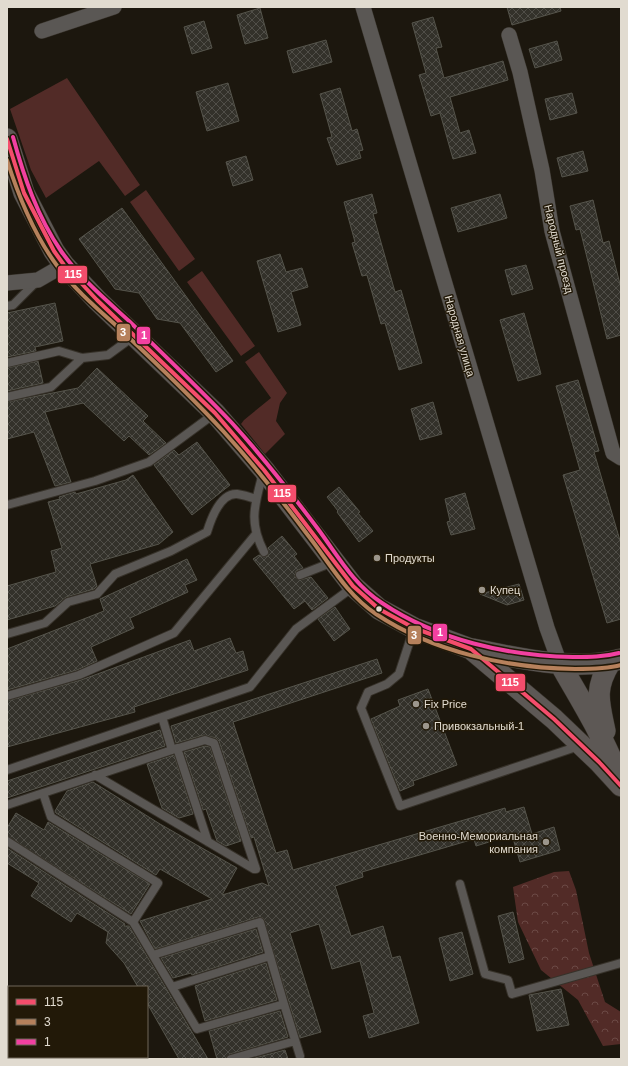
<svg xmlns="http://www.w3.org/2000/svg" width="628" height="1066" font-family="Arial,sans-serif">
<defs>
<pattern id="forest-crowns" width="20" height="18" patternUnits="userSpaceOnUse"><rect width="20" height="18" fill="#522b27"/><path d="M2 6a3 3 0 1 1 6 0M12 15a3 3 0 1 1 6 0" fill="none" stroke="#6b4945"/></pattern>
<pattern id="building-cross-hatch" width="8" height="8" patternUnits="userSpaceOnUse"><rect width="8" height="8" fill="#33312a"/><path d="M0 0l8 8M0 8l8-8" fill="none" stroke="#504e48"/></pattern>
</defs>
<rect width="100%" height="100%" fill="#1c170e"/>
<path fill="#522b27" d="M67,78L140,185L125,196L99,161L46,198L31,170L10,109Z
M146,190L195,259L179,271L130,202Z
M202,271L255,346L241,356L187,282Z
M259,352L287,393L280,403L276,421L285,434L265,454L241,424L244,420L271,398L245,362Z"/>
<path fill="url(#forest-crowns)" d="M569,871L576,890L589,953L605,1002L621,1012V1044L603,1046L578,1000L541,970L518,922L513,887L554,872Z"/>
<path fill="url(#building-cross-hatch)" stroke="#55544b" d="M507,7H560L561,11L512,25Z
M260,8L268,38L245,44L237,15Z
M433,17L442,47L436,48L444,78L503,61L508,80L450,97L460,133L469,130L476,153L453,159L440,113L431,116L419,75L426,73L412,23Z
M204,21L212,48L192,54L184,27Z
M326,40L332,62L293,73L287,51Z
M557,41L562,60L535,68L529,49Z
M228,83L239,121L207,131L196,92Z
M340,88L352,131L357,129L363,150L359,151L361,158L337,165L327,138L332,137L320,94Z
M572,93L577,113L550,120L545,99Z
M583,151L588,171L562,177L557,158Z
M246,156L253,180L233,186L226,162Z
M372,194L377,213L373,214L395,292L401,290L422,363L399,370L385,323L381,324L367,275L362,276L352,243L355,242L344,202Z
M500,194L507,218L458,232L451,208Z
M593,200L603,243L609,241L621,288V335L607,339L580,229L576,230L570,206Z
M122,208L233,361L216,372L180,323L157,319L139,293L115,289L79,239Z
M280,254L286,272L302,268L308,287L291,292L301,325L278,332L257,261Z
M526,265L533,289L512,295L505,270Z
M55,303L63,341L35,347L36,351L7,357V313Z
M524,313L541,374L518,381L500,320Z
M38,361L43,383L7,391V368Z
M97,368L148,416L143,421L166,443L149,455L129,436L124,441L83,403L45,412L71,482L55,486L34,432L7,439V402L78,388Z
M578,380L599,451L594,452L621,544V619L607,623L563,475L580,470L556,386Z
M433,402L442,434L420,440L411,409Z
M197,442L230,485L192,515L154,465L174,450L179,455Z
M133,475L173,532L159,544L90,564L97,586L94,589L66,597L55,606L7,620V586L56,572L51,551L62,548L48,502L60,499L59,497L75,492L76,494L126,480Z
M339,487L360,512L358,513L373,531L359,542L337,512L338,511L327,497Z
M465,493L475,529L451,535L447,522L450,521L445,499Z
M282,536L297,554L294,556L303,568L296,571L295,577L300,580L311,577L328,598L312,610L305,601L294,609L253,559L259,555L264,557L268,556V548Z
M187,559L197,580L185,585L188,592L130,618L134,628L91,647L97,661L77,670L7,690V649L104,611L100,599Z
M519,584L524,600L507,605L480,594Z
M335,607L350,629L334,641L318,619Z
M230,638L236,653L243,651L248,670L134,707L135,712L7,747V701L81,680L190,640L194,651Z
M377,659L382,673L233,722L276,853L287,850L293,870L505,808L506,812L524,807L532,834L554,827L560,850L520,862L512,835L476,846L474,839L362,872L363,877L335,886L351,936L383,926L392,958L400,956L419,1023L369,1038L363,1016L374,1013L360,961L332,969L319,924L290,933L321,1032L300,1038L263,918L258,917L155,949L140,921L212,899L160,869L156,875L56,813L55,811L67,791L93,782L160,824L237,868L222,895L262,883L269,886L254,837L251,838L219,741L216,738L204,735L176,743L171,726Z
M428,689L457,765L413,781L414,785L400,791L371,719L400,706L398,700Z
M160,730L165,746L7,798V781Z
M205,746L210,747L241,841L226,846L217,841L206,809L203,810L184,752Z
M174,755L193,814L179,818L162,808L147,764Z
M16,813L44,830L48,822L150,884L131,914L7,836V828Z
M7,848L125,924L124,926H129L208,1059H179L147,1003V987H138L124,963L106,943L108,932L77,913L71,922L31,896L39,883L7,863Z
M513,912L524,959L509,963L498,916Z
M256,929L263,952L192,975L191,973L173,978L161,958Z
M462,932L473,974L450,981L439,938Z
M266,963L277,1000L205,1021L195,986Z
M561,989L569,1025L537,1031L529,995Z
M280,1011L288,1037L230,1054L226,1059H217L209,1031Z
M285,1050L288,1059H251Z"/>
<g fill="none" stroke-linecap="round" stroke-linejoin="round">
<defs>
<path id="lane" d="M7,306L13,305L37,281
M7,363L59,351L82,358L108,355L134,336
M7,397L51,387L82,358
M263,473C255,504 248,521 264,552
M7,505L95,481L149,462L214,414
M300,575L333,562
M414,628L399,674L387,684L368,692L361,708L400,806L579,746
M7,634L45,623L68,602L97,594L115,574L171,551L207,532C211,519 220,493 237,494C243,495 250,497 256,499
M7,696L79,675L174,633L256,534
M177,748L208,842
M7,770L250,687L296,629L353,587
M95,775L254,869H256L214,743L205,740L172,750
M7,805L43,793
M7,841L133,922L197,1029L284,1004L300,1056
M460,884L485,974L508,980L512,994L621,963
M133,922L158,883L51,817L43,793L172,750L162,717
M153,955L260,922L284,1004
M172,987L270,956
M231,1059L295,1041"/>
<path id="street" d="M363,7L547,628L560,664
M42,31L114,7
M509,35L520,72L542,170L552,231L613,453L621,458
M7,283L38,280L64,265"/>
<path id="secondary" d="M7,139L24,193L54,251L64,265L97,300L215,413L264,470L353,586L379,609L414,628L471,649L554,719L599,762L621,786
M473,649C517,658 577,672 621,659
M560,664C581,700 603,736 618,775
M605,731C599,702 594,689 610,663"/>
</defs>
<use href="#lane" stroke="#37322a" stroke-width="10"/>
<use href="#street" stroke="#37322a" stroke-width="16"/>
<use href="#secondary" stroke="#37322a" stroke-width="22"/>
<use href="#lane" stroke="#5a5754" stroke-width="8"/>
<use href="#street" stroke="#5a5754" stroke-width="15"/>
<use href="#secondary" stroke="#5d5855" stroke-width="21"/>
<defs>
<path id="bus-1" d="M7,139L24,193L54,251L64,265L97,300L215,413L264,470L353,586L379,609L414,628L471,649L554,719L599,762L621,786"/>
<path id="bus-2" d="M7,160C19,198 34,235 58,267C76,291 99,310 121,330C156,363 191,396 224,432C253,464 281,499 307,534C329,562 346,594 376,614C433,652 507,668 575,669C590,669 606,669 621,665"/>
<path id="bus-3" d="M13,137C24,177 37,216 61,251C80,278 105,299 129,321C164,355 199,388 232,423C263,457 291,493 318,529C338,556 354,585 382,603C437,640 508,656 573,657C589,657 604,657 619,653"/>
</defs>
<use href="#bus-1" stroke="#221908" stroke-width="7"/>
<use href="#bus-2" stroke="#221908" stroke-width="7"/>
<use href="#bus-3" stroke="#221908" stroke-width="7"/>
<use href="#bus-1" stroke="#f44d6c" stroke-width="4"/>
<use href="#bus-2" stroke="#b6815c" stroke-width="4"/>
<use href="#bus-3" stroke="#f240a1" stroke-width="4"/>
</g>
<g fill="#9c968c" stroke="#221908" stroke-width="1.5">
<circle cx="377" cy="558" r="4"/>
<circle cx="482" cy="590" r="4"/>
<circle cx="416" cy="704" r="4"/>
<circle cx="426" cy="726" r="4"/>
<circle cx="546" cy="842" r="4"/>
</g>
<circle fill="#e1dbd0" stroke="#221908" stroke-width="1.5" cx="379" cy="609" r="3.5"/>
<g text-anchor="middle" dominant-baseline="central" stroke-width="3" stroke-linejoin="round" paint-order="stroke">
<g font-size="11" fill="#e1dbd0" stroke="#221908">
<text transform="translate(559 249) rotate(76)">Народный проезд</text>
<text transform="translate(460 336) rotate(74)">Народная улица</text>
</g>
<g font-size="11" fill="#e1dbd0" stroke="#221908" text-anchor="start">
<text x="385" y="558">Продукты</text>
<text x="490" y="590">Купец</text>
<text x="424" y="704">Fix Price</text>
<text x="434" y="726">Привокзальный-1</text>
<text x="538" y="836" text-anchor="end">Военно-Мемориальная<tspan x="538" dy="13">компания</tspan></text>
</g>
</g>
<g stroke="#221908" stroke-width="1.5">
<rect x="57" y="265" width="31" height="19" rx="4" fill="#f44d6c"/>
<rect x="116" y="323" width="15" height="19" rx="4" fill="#b6815c"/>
<rect x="136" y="326" width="15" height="19" rx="4" fill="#f240a1"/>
<rect x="267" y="484" width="30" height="19" rx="4" fill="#f44d6c"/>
<rect x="432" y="623" width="16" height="19" rx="4" fill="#f240a1"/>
<rect x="407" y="625" width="15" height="20" rx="4" fill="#b6815c"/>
<rect x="495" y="673" width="31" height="19" rx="4" fill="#f44d6c"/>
</g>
<g font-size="11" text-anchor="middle" font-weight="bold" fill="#fff">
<text x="73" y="278">115</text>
<text x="123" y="336">3</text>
<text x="144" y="339">1</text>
<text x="282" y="497">115</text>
<text x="440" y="636">1</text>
<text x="414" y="639">3</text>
<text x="510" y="686">115</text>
</g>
<rect width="628" height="1066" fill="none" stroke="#e1dbd0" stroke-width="16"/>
<rect x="8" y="986" width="140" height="72" fill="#221908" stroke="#6e6758"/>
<rect x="16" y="999" width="20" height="6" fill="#f44d6c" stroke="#6e6758"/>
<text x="44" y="1006" font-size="12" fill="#e1dbd0">115</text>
<rect x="16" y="1019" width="20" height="6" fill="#b6815c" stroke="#6e6758"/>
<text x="44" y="1026" font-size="12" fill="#e1dbd0">3</text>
<rect x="16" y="1039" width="20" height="6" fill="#f240a1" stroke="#6e6758"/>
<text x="44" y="1046" font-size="12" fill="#e1dbd0">1</text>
</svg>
